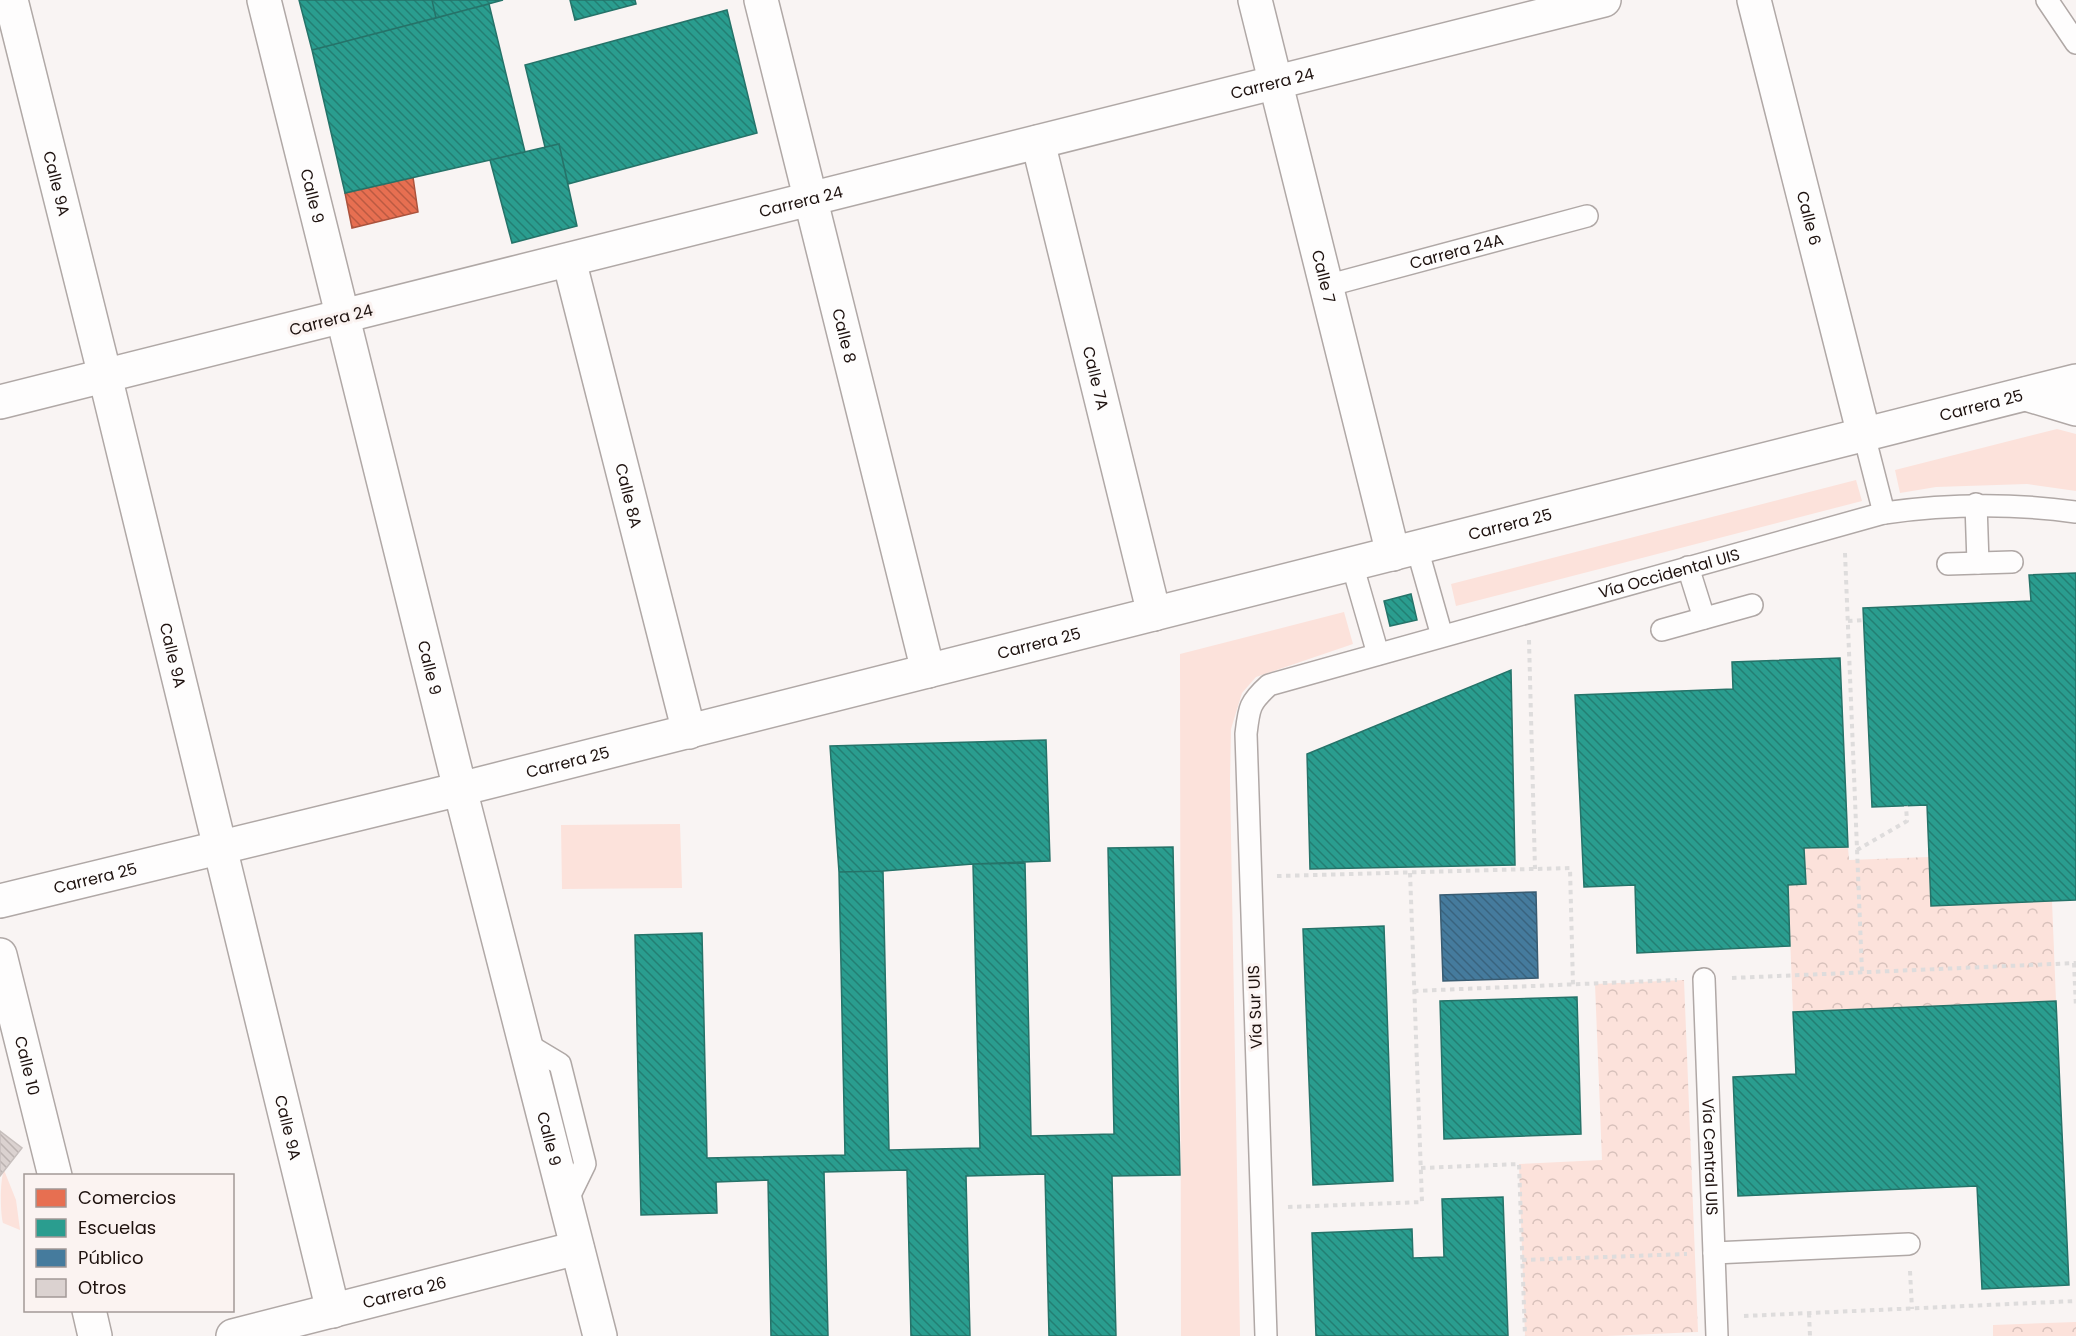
<svg xmlns="http://www.w3.org/2000/svg" width="2076" height="1336" font-family="Poppins,sans-serif">
<defs>
<pattern id="park-crowns" width="20" height="18" patternUnits="userSpaceOnUse" patternTransform="scale(1.5)"><rect width="20" height="18" fill="#fce2db"/><path d="M2 6a3 3 0 1 1 6 0M12 15a3 3 0 1 1 6 0" fill="none" stroke="#d8c1bb"/></pattern>
<pattern id="shops-back-hatch" width="6" height="6" patternUnits="userSpaceOnUse" patternTransform="scale(1.5)"><rect width="6" height="6" fill="#e76f51"/><path d="M-1 5l2 2M0 0l6 6M5-1l2 2" fill="none" stroke="#bb5a42"/></pattern>
<pattern id="schools-back-hatch" width="6" height="6" patternUnits="userSpaceOnUse" patternTransform="scale(1.5)"><rect width="6" height="6" fill="#2a9d8f"/><path d="M-1 5l2 2M0 0l6 6M5-1l2 2" fill="none" stroke="#237f73"/></pattern>
<pattern id="public-back-hatch" width="6" height="6" patternUnits="userSpaceOnUse" patternTransform="scale(1.5)"><rect width="6" height="6" fill="#457b9d"/><path d="M-1 5l2 2M0 0l6 6M5-1l2 2" fill="none" stroke="#39637e"/></pattern>
<pattern id="building-back-hatch" width="6" height="6" patternUnits="userSpaceOnUse" patternTransform="scale(1.5)"><rect width="6" height="6" fill="#dbd2d0"/><path d="M-1 5l2 2M0 0l6 6M5-1l2 2" fill="none" stroke="#bcb3b1"/></pattern>
</defs>
<rect width="100%" height="100%" fill="#f9f4f3"/>
<path fill="#fce2db" d="M2057,429L2076,434V491L2027,484L1936,487L1900,493L1895,470Z
M1856,480L1862,501L1456,606L1451,584Z
M1344,612L1353,644L1256,677L1242,693L1231,729L1230,780L1240,1336H1181L1180,654Z
M680,824L682,888L562,889L561,825Z
M4,1170L16,1200L20,1230L3,1223C0,1212 0,1180 4,1170Z"/>
<path fill="url(#park-crowns)" d="M1848,847L1849,860L1929,857L1932,906L2052,901L2056,1001L1793,1012L1788,885L1806,884L1804,848Z
M1684,980L1698,1332L1607,1336H1525L1519,1164L1602,1160L1595,984Z
M2076,1322V1336H1993V1325Z"/>
<path fill="url(#shops-back-hatch)" stroke="#ab533d" stroke-width="1.5" d="M413,177L418,212L352,228L345,193Z"/>
<path fill="url(#schools-back-hatch)" stroke="#267369" stroke-width="1.5" d="M299,0H432L436,18L312,50Z
M432,0H503L436,18Z
M570,0H635L636,4L575,20Z
M489,4L525,152L345,193L312,50Z
M727,10L757,133L568,184L559,144L545,147L525,65Z
M559,144L577,226L512,243L490,160Z
M2076,573V900L1931,906L1927,805L1872,807L1863,608L2031,601L2029,575Z
M1411,594L1417,620L1390,626L1384,601Z
M1840,658L1848,847L1804,848L1806,884L1788,885L1790,946L1637,953L1635,885L1584,887L1575,695L1733,689L1732,662Z
M1511,670L1515,865L1310,869L1307,754Z
M1046,740L1050,861L973,864L883,871L839,872L830,746Z
M1173,847L1180,1175L1112,1176L1116,1336H1049L1045,1174L966,1176L970,1336H911L907,1170L824,1172L828,1336H771L768,1180L716,1182L717,1213L641,1215L635,935L702,933L707,1158L845,1155L839,872L883,871L889,1150L980,1148L973,864L1025,863L1031,1136L1114,1134L1108,848Z
M1384,926L1393,1181L1313,1185L1303,929Z
M1577,997L1581,1134L1444,1139L1440,1001Z
M2056,1001L2069,1285L1982,1289L1977,1186L1738,1196L1733,1077L1796,1074L1793,1012Z
M1503,1197L1508,1336H1316L1312,1233L1412,1229L1413,1258L1444,1257L1442,1199Z"/>
<path fill="url(#public-back-hatch)" stroke="#395c72" stroke-width="1.5" d="M1536,892L1538,978L1443,981L1440,895Z"/>
<path fill="url(#building-back-hatch)" stroke="#c7bfbd" stroke-width="1.5" d="M0,1131L22,1148L0,1176Z"/>
<g fill="none" stroke-linecap="round" stroke-linejoin="round">
<defs>
<g id="service">
<path d="M2047,0L2076,43"/>
<path id="s1" d="M1326,286L1587,216"/>
<path d="M1864,435L1884,513"/>
<path d="M1976,504L1978,563"/>
<path d="M1417,548L1442,636"/>
<path d="M1352,564L1378,654"/>
<path d="M1948,564L2012,562"/>
<path d="M1688,567L1704,618"/>
<path d="M1662,630L1752,605"/>
<path id="s2" d="M1704,979L1717,1336"/>
<path d="M525,1043L560,1064L585,1164L566,1203"/>
<path d="M1714,1253L1909,1244"/>
<path id="s3" d="M1266,1336L1246,734C1249,708 1249,703 1269,685L1884,513C1948,504 2011,503 2076,512"/>
</g>
<g id="minor">
<path id="s4" d="M11,0L105,376L333,1311"/>
<path id="s5" d="M761,0L928,671"/>
<path id="s6" d="M1255,0L1393,554"/>
<path id="s7" d="M1754,0L1864,435"/>
<path id="s8" d="M1038,142L1154,614"/>
<path id="s9" d="M569,260L689,732"/>
<path id="s10" d="M343,316L1604,0"/>
<path d="M2026,394L2076,409"/>
<path id="s11" d="M460,789L2076,381"/>
<path id="s12" d="M0,955L55,1176"/>
<path d="M89,1310L95,1336"/>
<path id="s13" d="M233,1336L577,1248"/>
</g>
<g id="tertiary">
<path id="s14" d="M264,0L460,789L600,1336"/>
<path d="M0,402L343,316"/>
<path id="s15" d="M0,901L460,789"/>
</g>
</defs>
<use href="#service" stroke="#b0a8a6" stroke-width="24"/>
<use href="#minor" stroke="#b0a8a6" stroke-width="36"/>
<use href="#tertiary" stroke="#b0a8a6" stroke-width="36"/>
<path stroke="#dedcdc" stroke-width="4" stroke-dasharray="4.5 4.5" stroke-linecap="butt" d="M1845,553L1862,972
M1848,621L1864,620
M1529,640L1535,869
M1857,850L1907,821L1906,806
M1277,876L1570,868L1573,985
M2074,963L2076,1008
M1732,978L2076,963
M1414,991L1677,980
M1421,1168L1519,1164L1525,1336
M1288,1207L1422,1202L1410,872
M1522,1260L1687,1254
M1910,1271L1912,1309
M1809,1313L1810,1336
M1744,1316L2076,1301"/>
<use href="#service" stroke="#fefdfd" stroke-width="21"/>
<use href="#minor" stroke="#fefdfd" stroke-width="33"/>
<use href="#tertiary" stroke="#fefdfd" stroke-width="33"/>
</g>
<g text-anchor="middle" dominant-baseline="central" stroke-width="6" stroke-linejoin="round" paint-order="stroke">
<g font-size="16" fill="#1e120f" stroke="#fbf3f1">
<text stroke="none"><textPath href="#s10" startOffset="958">Carrera 24</textPath></text>
<text stroke="none"><textPath href="#s4" startOffset="189">Calle 9A</textPath></text>
<text stroke="none"><textPath href="#s14" startOffset="202">Calle 9</textPath></text>
<text stroke="none"><textPath href="#s10" startOffset="472">Carrera 24</textPath></text>
<text stroke="none"><textPath href="#s7" startOffset="225">Calle 6</textPath></text>
<text stroke="none"><textPath href="#s1" startOffset="135">Carrera 24A</textPath></text>
<text stroke="none"><textPath href="#s6" startOffset="285">Calle 7</textPath></text>
<text transform="translate(331 320) rotate(-14)">Carrera 24</text>
<text stroke="none"><textPath href="#s5" startOffset="346">Calle 8</textPath></text>
<text stroke="none"><textPath href="#s8" startOffset="243">Calle 7A</textPath></text>
<text stroke="none"><textPath href="#s11" startOffset="1569">Carrera 25</textPath></text>
<text stroke="none"><textPath href="#s9" startOffset="243">Calle 8A</textPath></text>
<text stroke="none"><textPath href="#s11" startOffset="1083">Carrera 25</textPath></text>
<text stroke="none"><textPath href="#s3" startOffset="1074">Vía Occidental UIS</textPath></text>
<text stroke="none"><textPath href="#s11" startOffset="597">Carrera 25</textPath></text>
<text stroke="none"><textPath href="#s4" startOffset="675">Calle 9A</textPath></text>
<text stroke="none"><textPath href="#s14" startOffset="688">Calle 9</textPath></text>
<text stroke="none"><textPath href="#s11" startOffset="111">Carrera 25</textPath></text>
<text stroke="none"><textPath href="#s15" startOffset="98">Carrera 25</textPath></text>
<text transform="translate(1255 1007) rotate(-92)">Vía Sur UIS</text>
<text stroke="none"><textPath href="#s12" startOffset="114">Calle 10</textPath></text>
<text stroke="none"><textPath href="#s4" startOffset="1161">Calle 9A</textPath></text>
<text stroke="none"><textPath href="#s14" startOffset="1174">Calle 9</textPath></text>
<text stroke="none"><textPath href="#s2" startOffset="178">Vía Central UIS</textPath></text>
<text stroke="none"><textPath href="#s13" startOffset="177">Carrera 26</textPath></text>
</g>
</g>
<rect x="24" y="1174" width="210" height="138" fill="#fbf3f1" stroke="#a39997" stroke-width="1.5"/>
<rect x="36" y="1189" width="30" height="18" fill="#e76f51" stroke="#a39997" stroke-width="1.5"/>
<text x="78" y="1204" font-size="18" fill="#1e120f">Comercios</text>
<rect x="36" y="1219" width="30" height="18" fill="#2a9d8f" stroke="#a39997" stroke-width="1.5"/>
<text x="78" y="1234" font-size="18" fill="#1e120f">Escuelas</text>
<rect x="36" y="1249" width="30" height="18" fill="#457b9d" stroke="#a39997" stroke-width="1.5"/>
<text x="78" y="1264" font-size="18" fill="#1e120f">Público</text>
<rect x="36" y="1279" width="30" height="18" fill="#dbd2d0" stroke="#a39997" stroke-width="1.5"/>
<text x="78" y="1294" font-size="18" fill="#1e120f">Otros</text>
</svg>
